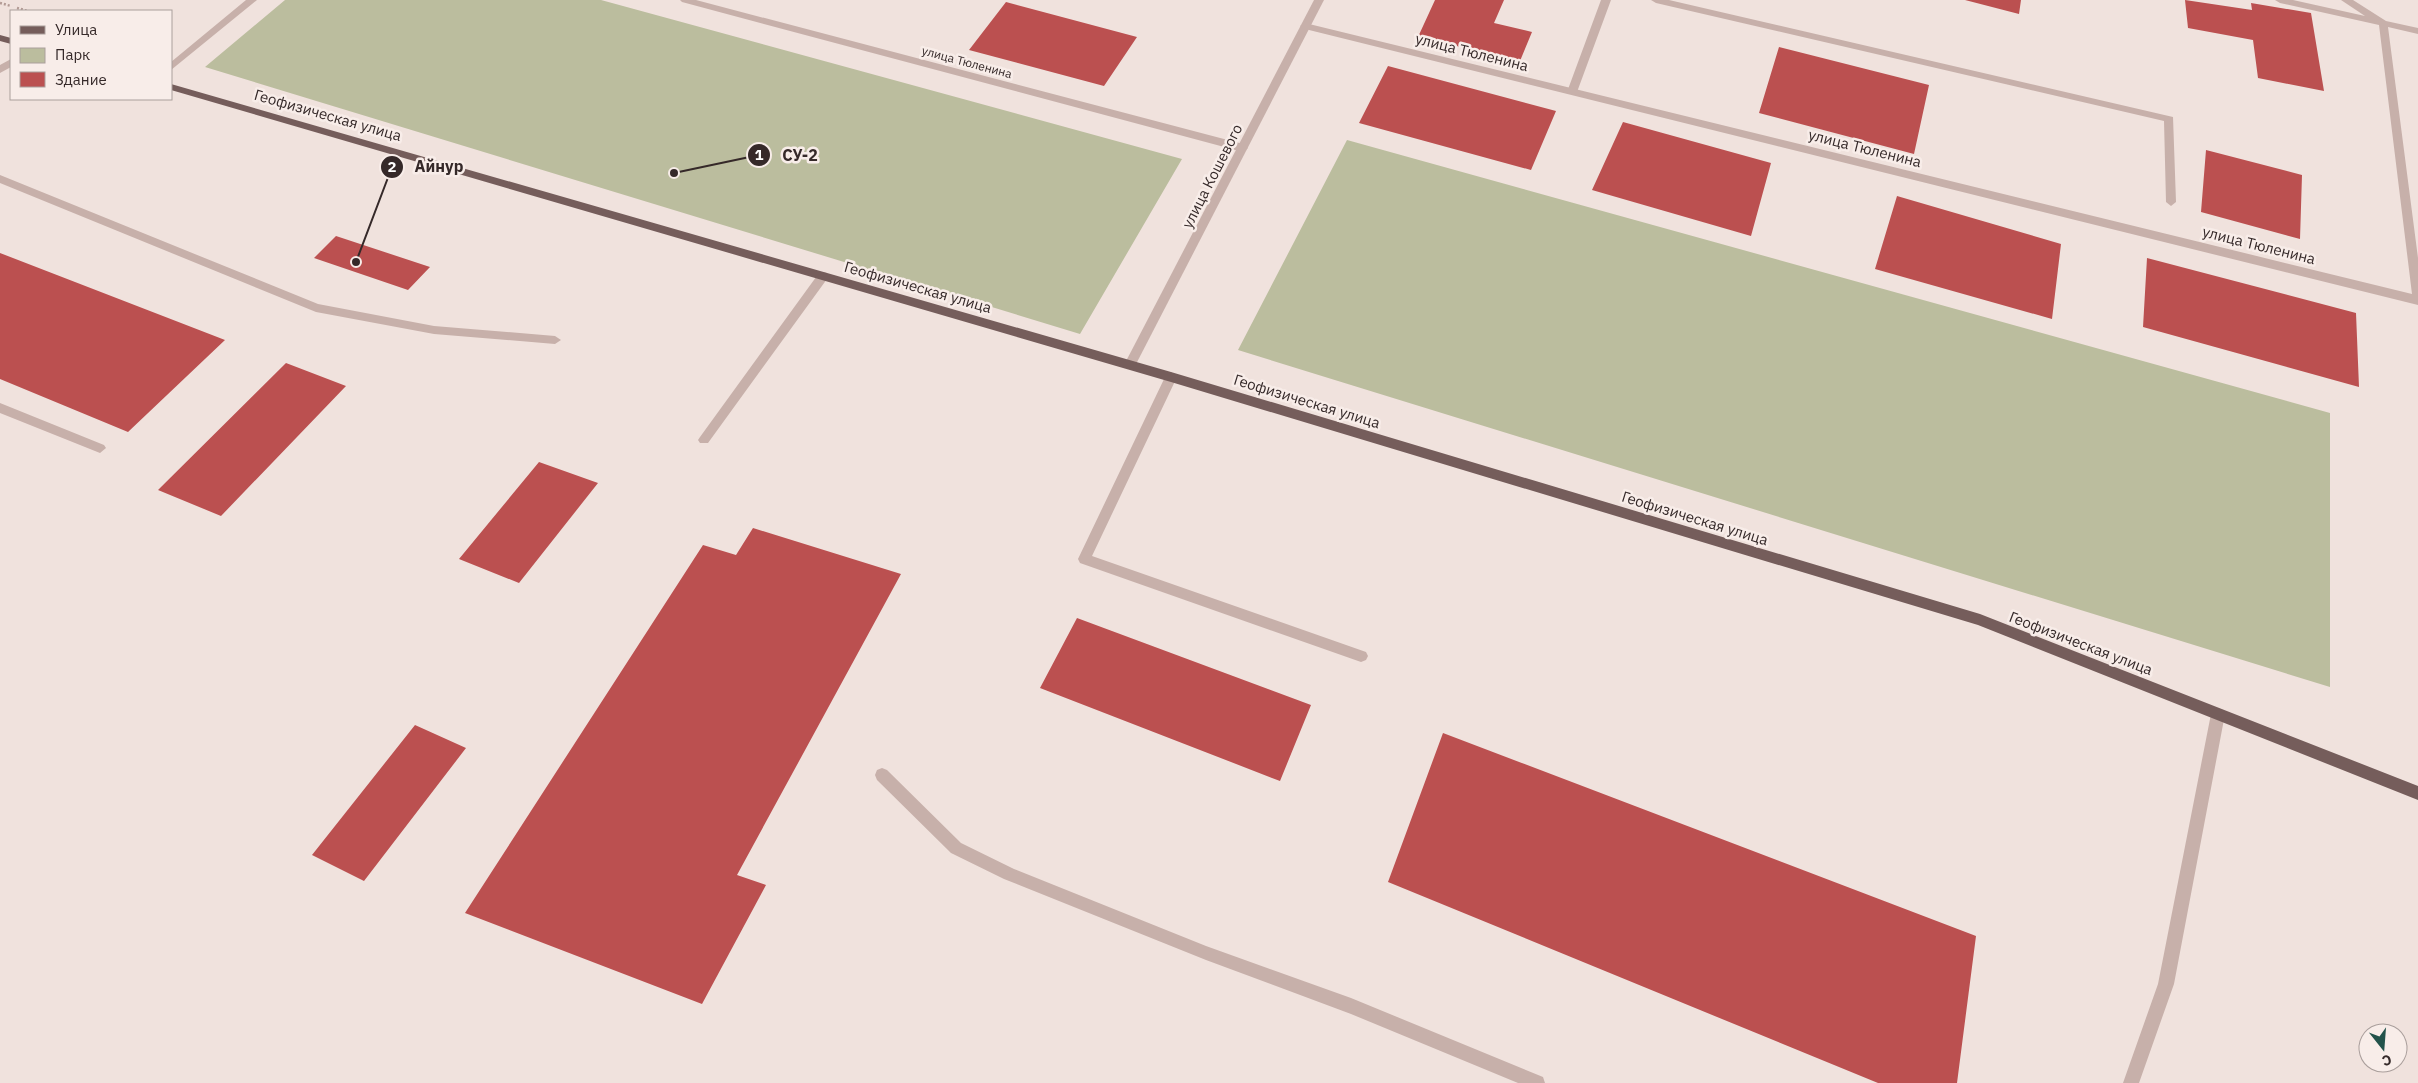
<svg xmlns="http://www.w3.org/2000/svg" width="2418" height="1083" font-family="'IBM Plex Sans',sans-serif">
<rect width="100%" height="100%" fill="#f0e2dd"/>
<path fill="#bbbd9e" d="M285,0H601L1182,159L1080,334L205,67Z
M1347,140L2330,413V687L1238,350Z"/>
<path fill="#bb5050" d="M1435,0H1504L1494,23L1532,32L1520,61L1418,37Z
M1965,0H2021L2019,14Z
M2185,0L2252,10L2251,3L2311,13L2324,91L2258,78L2253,40L2188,28Z
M1006,2L1137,37L1104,86L969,50Z
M1779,47L1929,85L1914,154L1759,113Z
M1388,66L1556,111L1531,170L1359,123Z
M1623,122L1771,163L1751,236L1592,190Z
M2206,150L2302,175L2300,239L2201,212Z
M1897,196L2061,244L2052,319L1875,269Z
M336,236L430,267L408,290L314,258Z
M0,253L225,340L128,432L0,379Z
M2147,258L2356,313L2359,387L2143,327Z
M286,363L346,386L221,516L158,490Z
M539,462L598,483L519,583L459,559Z
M753,528L901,574L737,875L766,885L702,1004L465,913L703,545L736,555Z
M1077,618L1311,705L1280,781L1040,688Z
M415,725L466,748L364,881L312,855Z
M1443,733L1976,936L1957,1083H1878L1388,882Z"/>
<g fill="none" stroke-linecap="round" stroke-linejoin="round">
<path stroke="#b29a94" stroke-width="2.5" stroke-dasharray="2 2" stroke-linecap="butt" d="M0,3L11,6
M17,8L28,11"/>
<path fill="#c7b0aa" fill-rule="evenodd" d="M680,0H696L1243,144L1248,148L1243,152L682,2Z
M1601,0H1611L1577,92L1575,94H1569L1567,92Z
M1651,0H1669L2173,117L2176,202L2171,206L2166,202L2164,121L1656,3Z
M11,59V67L0,73V65Z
M0,175L318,304L434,326L555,336L561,340L555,344L434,334L316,312L0,183Z
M823,272L827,273L828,276L827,279L708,443H700L698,440L700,437L819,273Z
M1171,372L1177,377L1092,556L1366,652L1368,656L1366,660L1361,662L1080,563L1078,559L1165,377Z
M0,403L104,445L106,448L100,453L0,413Z
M2218,708L2223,710L2225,714L2174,984L2139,1083H2123L2158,984L2211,714L2213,710Z
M882,768L887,770L961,843L1014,869L1206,946L1351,998L1543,1077L1545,1083H1518L1351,1014L1206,960L1004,879L951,853L877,780L875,775L877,770Z"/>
<path fill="#c7b0aa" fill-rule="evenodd" d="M246,0H257L171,70V62Z
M2275,0H2293L2365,16L2341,0H2353L2386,21L2418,28V34L2388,27L2418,258V305L1305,29L1300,26L1305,23L2412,294L2379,25L2280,3Z"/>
<path fill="#c7b0aa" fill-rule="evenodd" d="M1314,0H1324L1134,368H1126L1124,365Z"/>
<path fill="#755d5b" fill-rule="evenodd" d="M0,35L11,38V44L0,41Z
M171,84L1171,372L1980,614L2418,786V800L1978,625L1171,382L171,90Z"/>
</g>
<g text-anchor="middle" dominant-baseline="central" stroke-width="5" stroke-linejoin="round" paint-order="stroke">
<g font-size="12" fill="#352929" stroke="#f8ede9">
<text transform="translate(967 62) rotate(15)">улица Тюленина</text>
</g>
<g font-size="15" fill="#352929" stroke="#f8ede9">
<text transform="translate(1472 52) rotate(14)">улица Тюленина</text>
<text transform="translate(328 115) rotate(16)">Геофизическая улица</text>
<text transform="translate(1865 148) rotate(14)">улица Тюленина</text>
<text transform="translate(1212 176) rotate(-63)">улица Кошевого</text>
<text transform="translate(2259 245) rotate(14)">улица Тюленина</text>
<text transform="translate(918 287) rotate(16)">Геофизическая улица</text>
<text transform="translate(1307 401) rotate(17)">Геофизическая улица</text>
<text transform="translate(1695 518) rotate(17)">Геофизическая улица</text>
<text transform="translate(2081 643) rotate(21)">Геофизическая улица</text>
</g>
</g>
<path fill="none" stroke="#352929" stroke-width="2" d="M674 173L759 155M356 262L392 167"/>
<g fill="#352929" stroke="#f8ede9" stroke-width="2">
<circle cx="674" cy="173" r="5"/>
<circle cx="356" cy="262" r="5"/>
<circle cx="759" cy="155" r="12"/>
<circle cx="392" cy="167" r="12"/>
</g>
<g font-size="15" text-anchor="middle" font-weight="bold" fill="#fff">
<text x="759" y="160">1</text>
<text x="392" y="172">2</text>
</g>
<g font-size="16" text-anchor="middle" font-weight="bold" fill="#352929" stroke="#f8ede9" stroke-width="5" stroke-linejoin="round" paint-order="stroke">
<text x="800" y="161">СУ-2</text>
<text x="439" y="172">Айнур</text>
</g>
<rect x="10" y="10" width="162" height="90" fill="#f8ede9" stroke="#aa9f9c"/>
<rect x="20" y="26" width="25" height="8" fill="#755d5b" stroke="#aa9f9c"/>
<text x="55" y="35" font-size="15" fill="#352929">Улица</text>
<rect x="20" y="48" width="25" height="15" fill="#bbbd9e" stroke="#aa9f9c"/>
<text x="55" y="60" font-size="15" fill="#352929">Парк</text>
<rect x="20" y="72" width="25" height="15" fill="#bb5050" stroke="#aa9f9c"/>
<text x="55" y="85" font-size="15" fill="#352929">Здание</text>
<g transform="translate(2383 1048) rotate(163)"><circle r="24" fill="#f8ede9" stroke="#aa9f9c"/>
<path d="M0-4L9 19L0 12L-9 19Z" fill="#22524a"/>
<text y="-8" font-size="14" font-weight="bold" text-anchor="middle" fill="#352929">С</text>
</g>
</svg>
